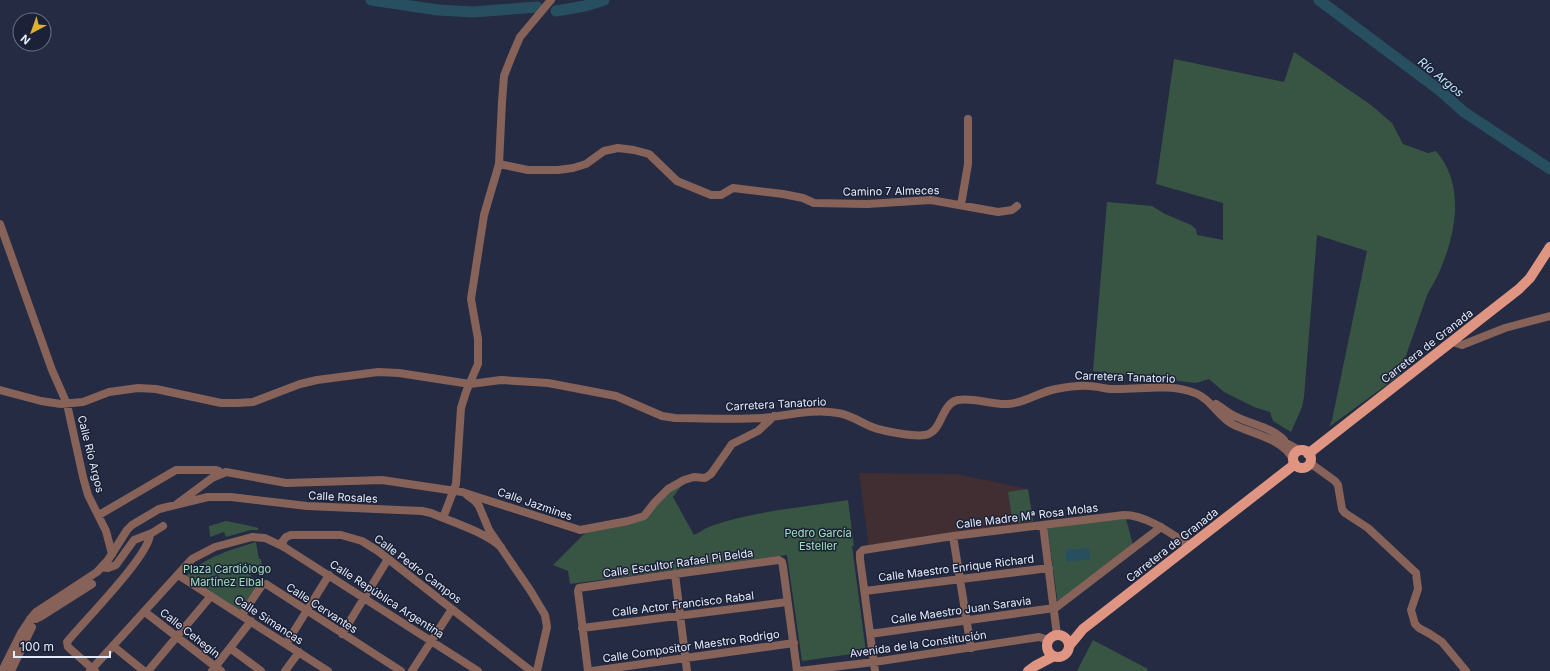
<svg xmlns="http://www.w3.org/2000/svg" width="1550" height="671" font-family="Inter,sans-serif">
<rect width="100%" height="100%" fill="#242b42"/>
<path fill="#412e33" d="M859,473L957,474L1028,489L1034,526L869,549Z"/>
<path fill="#385544" d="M1294,52L1371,105L1392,123L1403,144L1428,153L1436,151C1467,187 1455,238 1437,277C1433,285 1427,293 1425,301C1417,324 1409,347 1401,370L1400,375L1329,427L1332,420L1367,251L1317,235L1304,397L1302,407L1291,432L1273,421L1270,412L1254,407L1224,392L1209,379L1196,383L1093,371L1107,202L1152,206L1165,214L1191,225L1196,229L1197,235L1223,240V203L1156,184L1174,59L1284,82Z
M682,485L673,497L694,535C702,531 709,526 717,524C756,511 806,507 848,500L854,546H852L866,652L802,661L787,555L570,584L568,571L553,565L582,536L588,531L635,521L663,496Z
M1028,489L1033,521L1013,523L1008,492Z
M1125,515L1133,545L1058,604L1047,525Z
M226,521C237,523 248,525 258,528V530H250L226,537L224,532L210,537L209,526Z
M256,542L259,559H261L262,564L256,573L253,572L250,576L260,582L241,611L186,576C205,557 230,550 256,542Z
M1093,640L1148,669L1147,671H1077Z"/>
<path fill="#274f5f" d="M1089,548L1090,559L1066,562L1065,550Z"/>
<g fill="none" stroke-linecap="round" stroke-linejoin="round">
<path stroke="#274f5f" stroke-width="11" d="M371,0L438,10L473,12L537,7
M1319,0L1438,89L1464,112L1550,169
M556,11L585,6L604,0"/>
<path stroke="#876259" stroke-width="8" d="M499,164L528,170H558L573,168L586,164L604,151L618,148L634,150L649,154L677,181L711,195H721L733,188L783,194L803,198L814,203L867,204L931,200L998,212L1012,210L1017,206
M961,205L968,164V119
M0,224L52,370L67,404L83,477L88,495L106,531L112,554
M1453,342L1462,345L1505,328L1550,316
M0,390L41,401L61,404L83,402L109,392L138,388L156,389L221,403H237L253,402L300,384L317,380L378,372L399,373L470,384L501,380L548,383L616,396L662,416L675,418C703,418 733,420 762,418C787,416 812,408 838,413C851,415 860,422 872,427C882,431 914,437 925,435C943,432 940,404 958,400C973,397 992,405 1008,404C1025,403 1039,392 1056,389C1067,387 1078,385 1089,386C1097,386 1105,389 1112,389C1137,390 1165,384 1189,391C1212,397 1216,416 1234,425C1251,433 1286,440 1293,460
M1216,404C1223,408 1229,414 1237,417C1253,425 1271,427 1284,440
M1277,438L1301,451
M1310,463L1335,481L1338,485L1342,509L1345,513L1368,528L1416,573L1418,589L1411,610L1415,624L1419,628L1430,634L1442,642L1466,671
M467,495L475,501L479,506L489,530L530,590L545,615L547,627L537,671
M177,504L212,478L226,472L286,483L382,480L462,492L580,530L628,521L644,516L655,502L668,489L684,480L694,477L705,478L711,474L732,444L758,431L774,416
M99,515L176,470H216L219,471V474
M443,518L456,484L461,408L466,392L478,364V339L471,299L484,215L499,164L502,102L504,76L511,58L520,37L551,0
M1043,525L1057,635
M953,536L971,648
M284,547L282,542L286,537L291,535H341L362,541L378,551L531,671
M102,567L108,568L116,565L134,540L152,533L163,526
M675,574L687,671
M178,575L328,671
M865,591L1049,568
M1054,609L1161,527
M145,612L221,671
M242,615L262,585L266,584L401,671
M30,619H36L40,617L92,584
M582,628L787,602
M342,634L388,559
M870,634L1054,608
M286,644L329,575
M113,646L144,671
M230,648L261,671
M2,671L21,633L31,618L36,612L97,572L108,560L127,530L132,525L159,509L208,497H231L307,506L422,511L431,513C452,522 485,532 501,547
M11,671L32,627
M90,671L192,559L215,547L252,537L265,538L284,547L478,671
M95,671L68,647L67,642C83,622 150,555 150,534
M148,671L211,596
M212,671L251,621
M285,671L299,652
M412,671L452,609
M588,671L578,591L579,588L675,574L779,560L782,562L783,567L797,671
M592,671L794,643
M799,671L874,662L1039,637L1049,640
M875,671L860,559V553L863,550L953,536L1124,515C1147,515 1172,534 1190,546"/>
<path stroke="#e09583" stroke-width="10" d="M1293 459a9 9 0 1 1 18 0a9 9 0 1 1-18 0Z
M1308,454L1519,289L1530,278L1550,247
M1047 646a11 11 0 1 1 22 0a11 11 0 1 1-22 0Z
M1069,646L1083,629L1295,464
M1028,671L1035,666L1054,656"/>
</g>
<g text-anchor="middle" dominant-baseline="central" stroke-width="3" stroke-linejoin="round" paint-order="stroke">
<g font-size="11" fill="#e6ebfa" stroke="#1b2137">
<text transform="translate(891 191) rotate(-1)">Camino 7 Almeces</text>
<text transform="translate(1427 346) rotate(-38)">Carretera de Granada</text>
<text transform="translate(1125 377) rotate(2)">Carretera Tanatorio</text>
<text transform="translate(776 404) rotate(-3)">Carretera Tanatorio</text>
<text transform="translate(91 454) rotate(76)">Calle Río Argos</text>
<text transform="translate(343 497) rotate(3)">Calle Rosales</text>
<text transform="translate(535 504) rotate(19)">Calle Jazmines</text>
<text transform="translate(1027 516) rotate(-7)">Calle Madre Mª Rosa Molas</text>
<text transform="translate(1172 545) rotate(-38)">Carretera de Granada</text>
<text transform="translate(678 563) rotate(-8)">Calle Escultor Rafael Pi Belda</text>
<text transform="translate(956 568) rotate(-7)">Calle Maestro Enrique Richard</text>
<text transform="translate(418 569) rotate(37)">Calle Pedro Campos</text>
<text transform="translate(387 599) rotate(33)">Calle República Argentina</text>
<text transform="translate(683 604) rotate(-7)">Calle Actor Francisco Rabal</text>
<text transform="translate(322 608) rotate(33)">Calle Cervantes</text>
<text transform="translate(961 610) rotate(-8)">Calle Maestro Juan Saravia</text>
<text transform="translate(269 620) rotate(33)">Calle Simancas</text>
<text transform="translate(190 633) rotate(38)">Calle Cehegín</text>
<text transform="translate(918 644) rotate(-8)">Avenida de la Constitución</text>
<text transform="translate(691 646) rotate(-8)">Calle Compositor Maestro Rodrigo</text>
</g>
<g font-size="11" fill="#a2e0bb" stroke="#1b2137">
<text x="818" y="533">Pedro García<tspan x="818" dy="13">Esteller</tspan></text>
<text x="227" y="569">Plaza Cardiólogo<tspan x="227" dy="13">Martínez Elbal</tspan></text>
</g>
<g font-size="12" font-style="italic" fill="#bce6f8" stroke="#1b2137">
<text transform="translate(1441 77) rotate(39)">Río Argos</text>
</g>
</g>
<g transform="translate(32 32) rotate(221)"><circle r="19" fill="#1b2137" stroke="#6c7285"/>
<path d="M0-3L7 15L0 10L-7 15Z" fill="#deb133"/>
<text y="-6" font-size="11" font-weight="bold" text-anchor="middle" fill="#e6ebfa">N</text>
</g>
<path d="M14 651v6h96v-6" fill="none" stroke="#e6ebfa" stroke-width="2"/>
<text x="20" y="651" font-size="12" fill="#e6ebfa" stroke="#1b2137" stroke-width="3" paint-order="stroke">100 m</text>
</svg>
